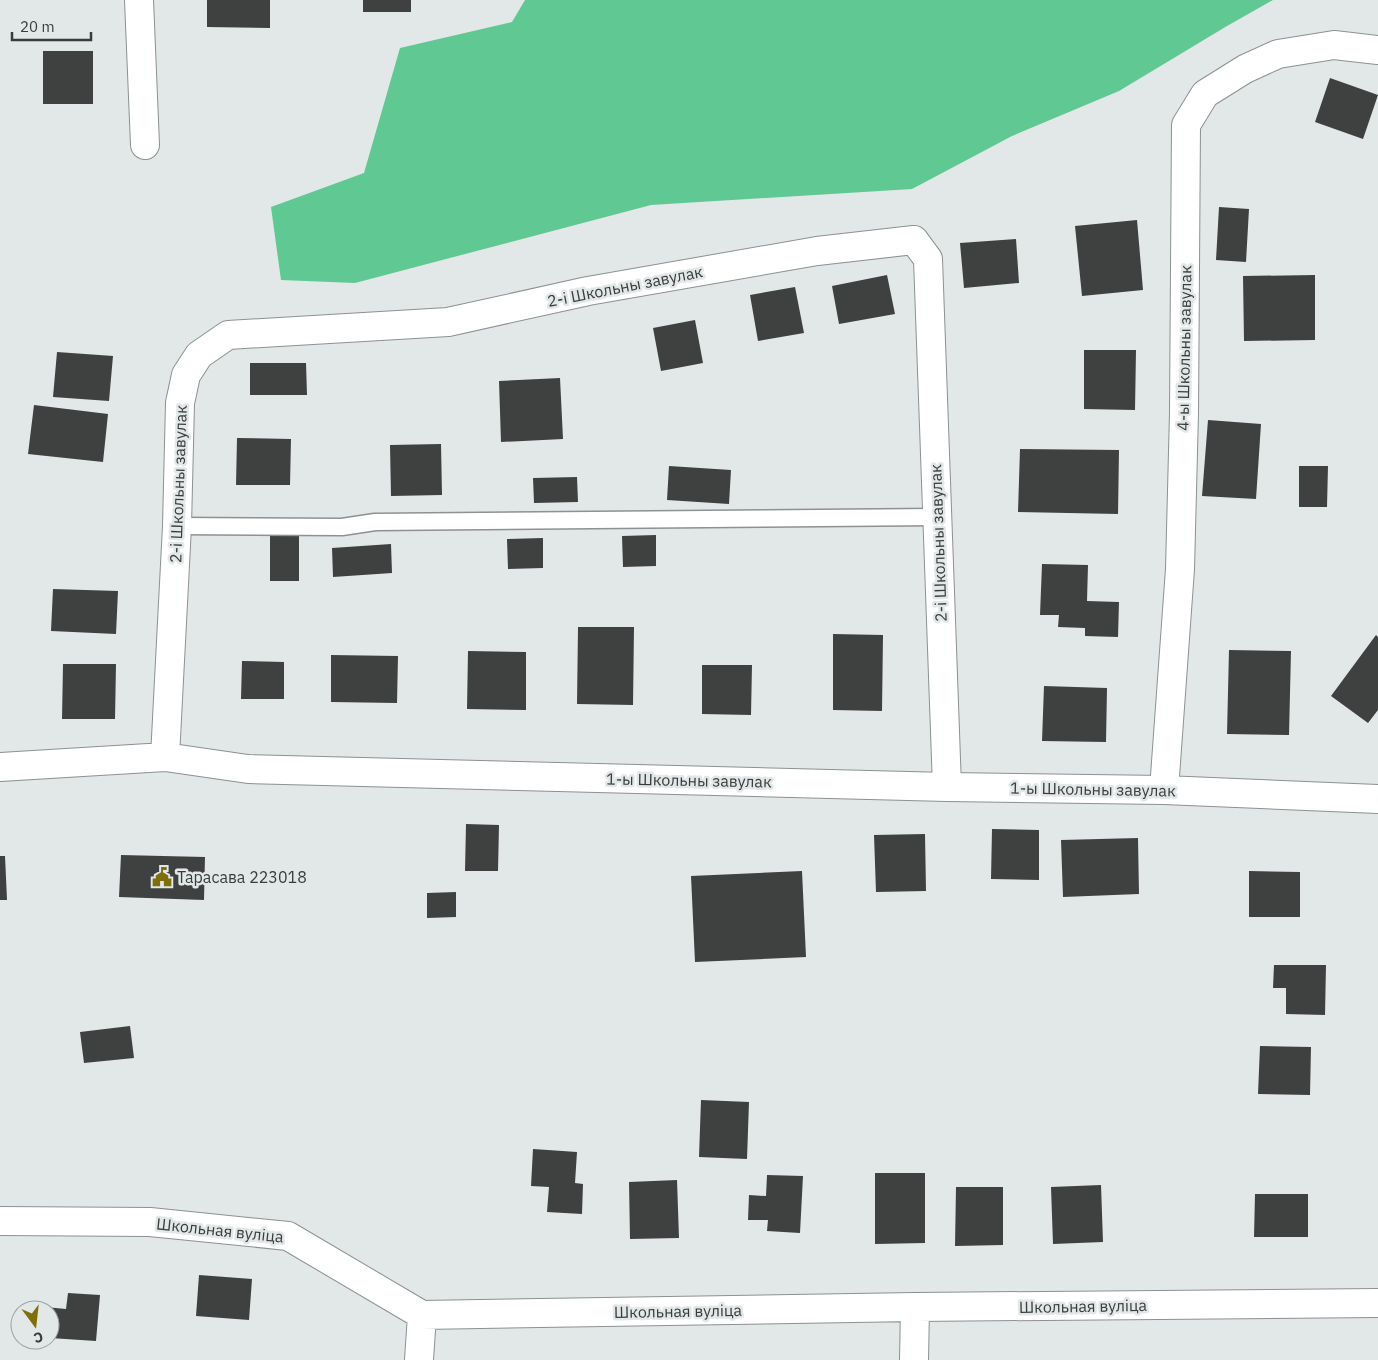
<svg xmlns="http://www.w3.org/2000/svg" width="1378" height="1360" font-family="'IBM Plex Sans',sans-serif">
<rect width="100%" height="100%" fill="#e2e7e7"/>
<path fill="#60c892" d="M525,0H1273L1227,26L1119,91L1012,136L912,189L651,205L355,283L281,280L271,207L364,173L400,48L512,22Z"/>
<path fill="#3e4140" d="M207,0H270V28L207,27Z
M363,0H411V12H363Z
M43,51H93V104H43Z
M1330,78L1378,95L1363,139L1315,122Z
M1219,207L1249,209L1246,262L1216,260Z
M1137,220L1143,290L1082,296L1075,226Z
M1016,239L1019,283L964,288L960,243Z
M887,275L895,314L839,324L832,286Z
M1315,275V340L1244,341L1243,276Z
M795,287L804,333L758,341L750,295Z
M695,320L703,363L661,371L653,328Z
M1084,350H1136L1135,410L1084,409Z
M57,352L113,356L109,401L53,397Z
M250,363H306L307,395H250Z
M560,378L563,439L501,442L499,381Z
M34,405L108,414L103,462L28,454Z
M1208,420L1261,424L1256,499L1202,496Z
M237,438L291,439L290,485H236Z
M441,444L442,495L391,496L390,445Z
M1020,449L1119,450L1118,514L1018,512Z
M669,466L731,470L729,504L667,500Z
M1299,466H1328L1327,507H1299Z
M577,477L578,502L534,503L533,478Z
M270,535H299V581H270Z
M656,535V566L623,567L622,536Z
M543,538V568L508,569L507,539Z
M391,544L392,573L333,577L332,548Z
M1042,564L1088,565L1087,601L1119,602L1118,637L1085,636V628L1058,627L1059,615H1040Z
M53,589L118,591L116,634L51,631Z
M578,627H634L633,705L577,704Z
M833,634L883,635L882,711L833,710Z
M1376,635L1378,637V710L1368,723L1331,696Z
M1229,650L1291,651L1289,735L1227,734Z
M468,651L526,652V710L467,709Z
M331,655L398,656L397,703L331,702Z
M242,661L284,662V699H241Z
M63,664H116L115,719H62Z
M702,665H752L751,715L702,714Z
M1044,686L1107,688L1106,742L1042,741Z
M466,824L499,825L498,871H465Z
M992,829L1039,830V880L991,879Z
M925,834L926,891L876,892L874,835Z
M1138,838L1139,894L1063,897L1061,840Z
M121,855L205,857L204,900L119,897Z
M0,856H5L7,900H0Z
M802,871L806,957L695,962L691,876Z
M1249,871L1300,872V917H1249Z
M456,892V917L427,918V893Z
M1274,965H1326L1325,1015L1286,1014V988H1273Z
M130,1026L134,1058L84,1063L80,1032Z
M1260,1046L1311,1047L1310,1095L1258,1094Z
M701,1100L749,1102L747,1159L699,1157Z
M533,1149L577,1152L575,1183L583,1184L582,1214L547,1212L549,1187L531,1186Z
M875,1173H925V1243L875,1244Z
M767,1175L803,1176L800,1233L767,1231L768,1220H748L749,1195L766,1196Z
M677,1180L679,1238L630,1239L629,1182Z
M1101,1185L1103,1242L1053,1244L1051,1187Z
M956,1187H1003V1245L955,1246Z
M1255,1194H1308V1237H1254Z
M199,1275L252,1279L249,1320L196,1316Z
M68,1293L100,1295L96,1341L50,1338V1310H45V1307L66,1309Z"/>
<g fill="none" stroke-linecap="round" stroke-linejoin="round">
<defs>
<path id="lane" d="M177,526L342,527L375,522L937,517"/>
<path id="street" d="M139,0L145,145
M165,757L177,526L180,403L186,375L199,355L228,335L448,322L588,291L817,251L914,240L928,259L947,787
M0,767L165,757L248,769L947,787L1164,790L1378,799
M1164,790L1180,569L1184,413L1186,125L1205,94L1245,69L1278,54L1334,45L1378,50
M0,1221L150,1222L288,1236L422,1315L915,1307L1378,1303
M419,1360L422,1315
M914,1360L915,1307"/>
</defs>
<use href="#lane" stroke="#8c9191" stroke-width="19"/>
<use href="#street" stroke="#8c9191" stroke-width="30"/>
<use href="#lane" stroke="#fff" stroke-width="16"/>
<use href="#street" stroke="#fff" stroke-width="28"/>
</g>
<defs>
<symbol id="civic-bare" viewBox="-9 -9 18 18"><path d="M-.6-6.5H3V-4.5H.6V-3L4-1V1h2V6H-6V1h2V-1L-.6-3ZM-1.2 2.5V6h2.4V2.5Z" fill="#806e0a" stroke="#e2e7e7" stroke-width="2.5" paint-order="stroke"/></symbol>
</defs>
<g fill-rule="evenodd">
<use href="#civic-bare" x="148" y="863" width="28" height="28"/>
</g>
<g text-anchor="middle" dominant-baseline="central" stroke-width="5" stroke-linejoin="round" paint-order="stroke">
<g font-size="16" fill="#3a3c3c" stroke="#e2e7e7">
<text transform="translate(625 286) rotate(-11)">2-і Школьны завулак</text>
<text transform="translate(1184 348) rotate(-89)">4-ы Школьны завулак</text>
<text transform="translate(178 484) rotate(-88)">2-і Школьны завулак</text>
<text transform="translate(938 543) rotate(-92)">2-і Школьны завулак</text>
<text transform="translate(689 780) rotate(1)">1-ы Школьны завулак</text>
<text transform="translate(1093 789) rotate(1)">1-ы Школьны завулак</text>
<text transform="translate(220 1230) rotate(6)">Школьная вуліца</text>
<text transform="translate(1083 1306) rotate(-1)">Школьная вуліца</text>
<text transform="translate(678 1311) rotate(-1)">Школьная вуліца</text>
</g>
<g font-size="16" fill="#3a3c3c" stroke="#e2e7e7" text-anchor="start">
<text x="177" y="877">Тарасава 223018</text>
</g>
</g>
<g transform="translate(35 1325) rotate(165)"><circle r="24" fill="#e2e7e7" stroke="#9fa3a3"/>
<path d="M0-4L9 19L0 12L-9 19Z" fill="#806e0a"/>
<text y="-8" font-size="14" font-weight="bold" text-anchor="middle" fill="#3a3c3c">С</text>
</g>
<path d="M12 32v8h79v-8" fill="none" stroke="#3a3c3c" stroke-width="2.5"/>
<text x="20" y="32" font-size="15" fill="#3a3c3c" stroke="#e2e7e7" stroke-width="4" paint-order="stroke">20 m</text>
</svg>
